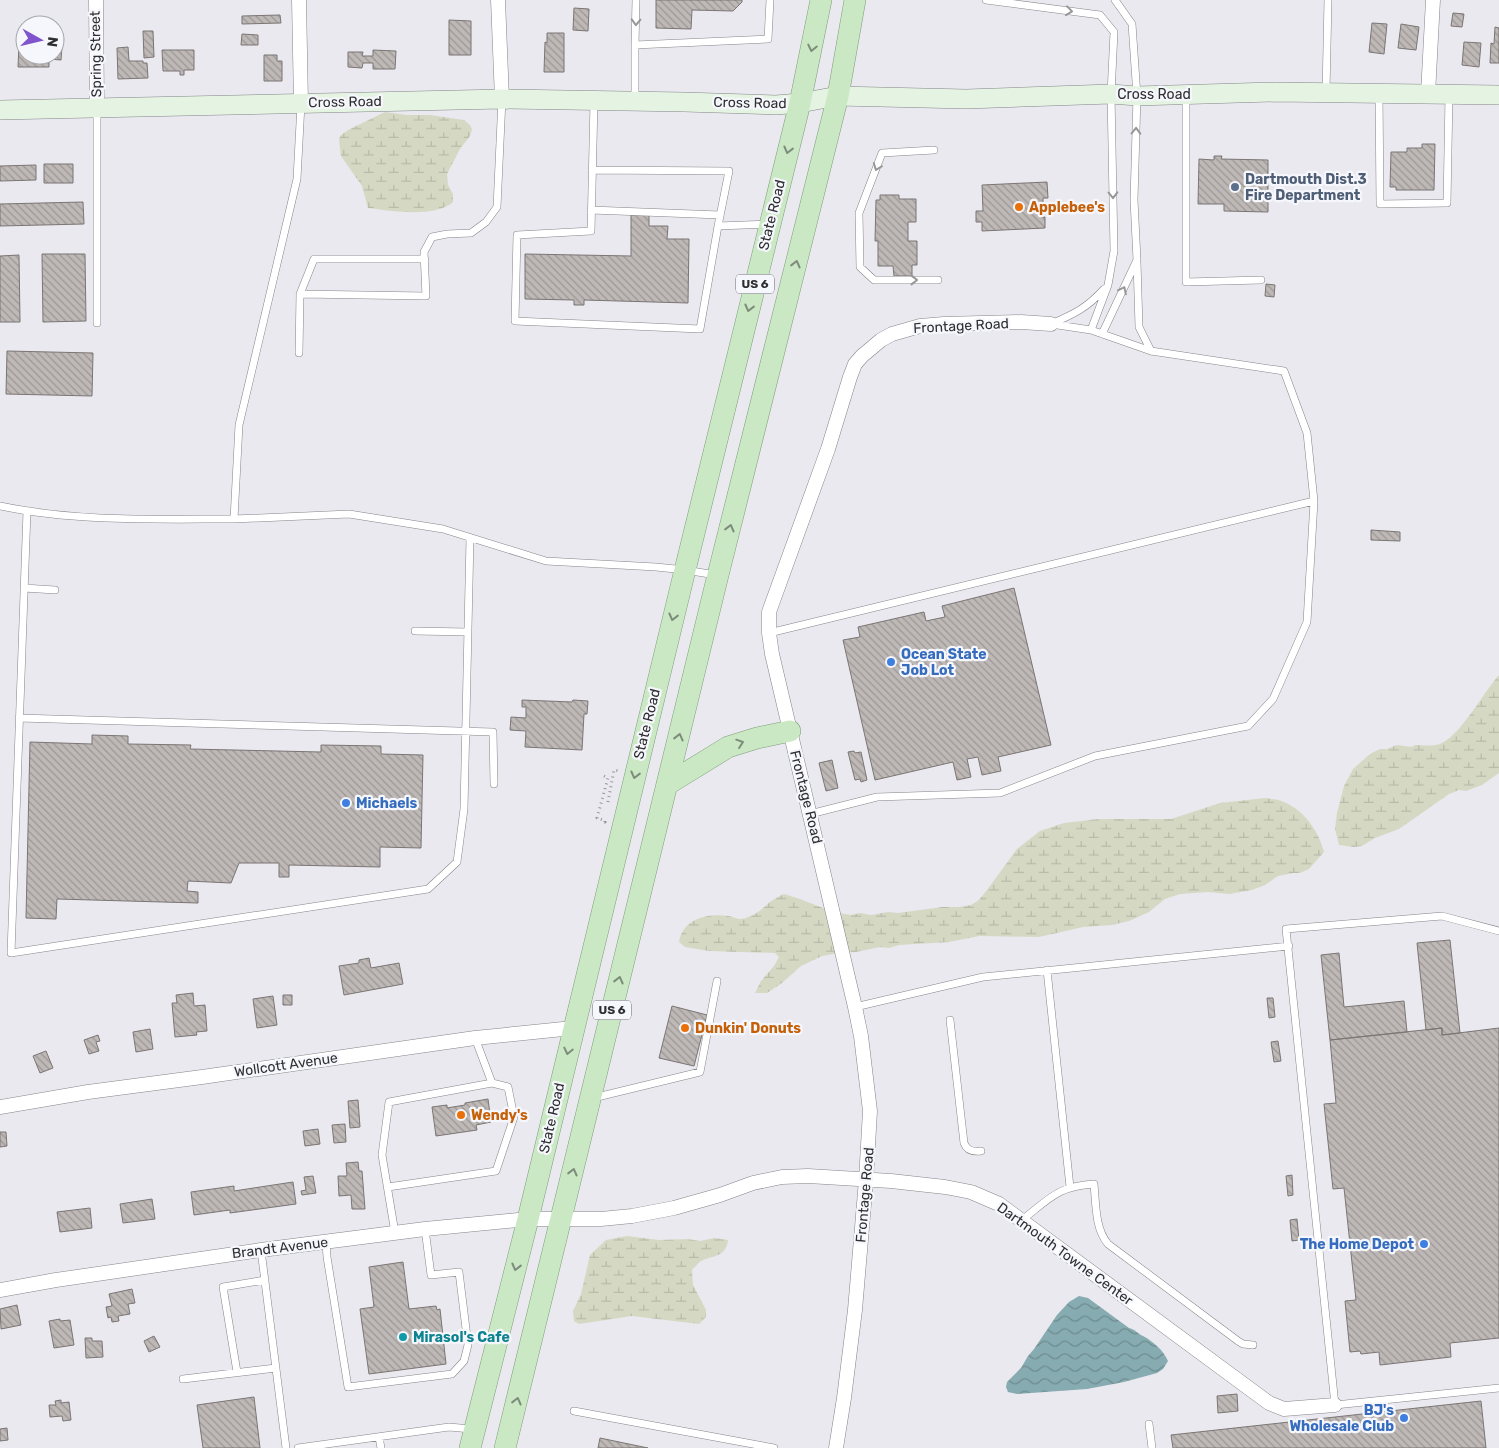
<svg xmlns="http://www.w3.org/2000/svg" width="1499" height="1448" font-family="Rubik,sans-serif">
<defs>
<pattern id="wetland-marsh" width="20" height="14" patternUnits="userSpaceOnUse" patternTransform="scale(1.25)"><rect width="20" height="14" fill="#d5d9c3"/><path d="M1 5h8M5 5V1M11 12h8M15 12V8" fill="none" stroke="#b7bba8"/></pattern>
<pattern id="water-waves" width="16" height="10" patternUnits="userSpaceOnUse" patternTransform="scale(1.25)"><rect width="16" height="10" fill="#86abb0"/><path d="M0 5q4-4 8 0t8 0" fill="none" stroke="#6e8c90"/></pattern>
<pattern id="building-back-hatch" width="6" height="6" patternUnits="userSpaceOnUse" patternTransform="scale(1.25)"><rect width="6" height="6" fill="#beb9b7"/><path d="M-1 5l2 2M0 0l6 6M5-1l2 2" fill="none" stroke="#9b9795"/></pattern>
</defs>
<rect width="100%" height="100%" fill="#e9e9ef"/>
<path fill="url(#wetland-marsh)" d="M385,112L407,115H430L464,120L470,125L472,129L470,136L460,149L447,174L448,185L453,194V202C435,218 391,211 368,208L362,186L341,156L339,140L340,136L348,130Z
M1499,675V773L1482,785L1466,791L1459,790L1449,794L1399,829L1375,838L1362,846L1354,847L1339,845L1335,829L1337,813L1344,786L1353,769L1370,754L1380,749H1387L1397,745L1412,747L1415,745C1422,745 1435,747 1442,743C1462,733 1483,693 1499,675Z
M1265,798C1271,799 1279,799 1284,802C1305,811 1319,832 1324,852L1309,869L1300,873H1293L1278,876L1265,885L1252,890L1229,894L1208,892L1180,894L1165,899L1149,912L1129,921L1112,925L1083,927L1039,937L979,936L949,942L899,945L889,948L880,947L856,952L839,953L822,956L801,966L782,983L767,993H755L761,981L774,966L779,957L775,953L709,951L685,947L679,942C683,918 708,913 729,916C737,918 739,921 748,917C757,914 763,908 770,902C774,899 779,896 784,894L800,899L833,912L851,915L860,913L871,915L888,912L898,913L942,907H959L971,905L979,900L987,890L1017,849L1040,831L1064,823L1098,819H1171L1220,803Z
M627,1236L659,1240L688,1239L700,1241L714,1238L728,1240C726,1257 714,1255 701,1261C698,1263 695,1267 692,1270L693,1285L706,1310V1317L699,1324L632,1316L579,1324L574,1321L573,1311L581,1294L590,1255L606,1240Z"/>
<path fill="url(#water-waves)" d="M1079,1296L1088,1298L1129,1328C1136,1330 1137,1333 1143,1336C1154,1342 1163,1350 1168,1361L1163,1369L1157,1373L1124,1382L1087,1389L1017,1394L1008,1392L1006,1387L1007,1382L1021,1368L1028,1356L1034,1349L1057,1315L1069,1302Z"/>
<path fill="url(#building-back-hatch)" stroke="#7b7574" d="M656,0H742V2L733,11L692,10L691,29L656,28Z
M574,8L589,9L588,31L573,30Z
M1453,13L1464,14L1462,27L1451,26Z
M280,15L281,23L242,24V16Z
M449,20L471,21V55H449Z
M1372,23L1387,24L1384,54L1369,52Z
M1401,24L1419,27L1416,50L1398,48Z
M1495,27L1499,28V63H1490L1491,43L1494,44Z
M143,31H153L154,57L144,58Z
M547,33H564V72H544L545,42L547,43Z
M242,34L258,35V45H241Z
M1464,42L1481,43L1479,67L1462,65Z
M19,44H25V55H55V47H62L61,60L49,59V67H18Z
M128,47L129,61H143V63H147L148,78L118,79L117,48Z
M162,50H194V70H184V75H180V71H163Z
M373,50L396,51L395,69H373V63H363L362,68L348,67V52H363L362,56H373Z
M264,55H277V61H282V81H264Z
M1422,144H1435L1434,190H1396V187H1390L1391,152H1407V148H1422Z
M1214,156H1222L1221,159L1268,160V212L1224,211V204H1198L1199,159L1214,160Z
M44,164H73V183H44Z
M36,165V180L0,181V166Z
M1047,182L1048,198H1043V205H1056V210H1042V217H1045V228L982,231V222H976V211H983L982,185Z
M880,195H899V199H916V222H908V241H917V265H912V276H894L893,266H878V241H875L876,200H880Z
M83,202L84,224L0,226V204Z
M631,215H649V226H668L667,239H689L688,303L584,300V305H574V300L525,299V254L631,256Z
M42,254H85L86,321L43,322Z
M19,255L20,322H0V256Z
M1266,284L1275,285L1274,297L1265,296Z
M7,351L93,353L92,396L6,394Z
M1371,530L1400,532V541L1371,540Z
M1014,588L1051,745L998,757L1001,771L982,775L978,757L967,759L971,777L957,780L953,762L875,780L843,640L860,637L858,627L924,612L926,621L945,617L942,606Z
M522,700L572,702L573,700L588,701L587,714H584L582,750L525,747L526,731L510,730L511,717L526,718V707H522Z
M92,735L128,736V744L191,745L190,749L321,752V745L381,746V754L423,755L421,848L380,847V867L289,865V877H279V863H239L231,883L188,881L187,891L198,892V903L57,899L56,919L26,918L30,742L92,744Z
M854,751L855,753L861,752L867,780L861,782L860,779L855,780L848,752Z
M832,760L838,788L826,791L819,763Z
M1450,940L1460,1033L1442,1035V1028L1426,1030L1417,943Z
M1339,953L1344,1007L1404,1001L1407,1032L1330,1040L1321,955Z
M369,958L371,968L399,963L403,984L344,995L339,966L359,963V960Z
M193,993L194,1006L205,1005L207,1031L196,1032L197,1035L175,1037L172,1003H177L176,995Z
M283,995H292V1005H283Z
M273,996L277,1025L257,1028L253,999Z
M1267,998H1273L1275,1017L1269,1018Z
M672,1006L707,1015L694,1066L659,1058Z
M1442,1028V1035L1499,1028V1338L1450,1343L1451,1357L1380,1365L1379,1352L1361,1354L1360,1351L1350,1352L1345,1301L1356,1300L1344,1188L1333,1189L1324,1104L1336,1103L1330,1040Z
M150,1029L153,1049L136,1052L133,1032Z
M98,1035L100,1041L96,1042L99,1051L89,1054L84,1040Z
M1278,1041L1281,1061L1274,1062L1271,1042Z
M46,1051L53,1068L40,1073L33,1056Z
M488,1099L491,1122L476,1125L477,1130L436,1136L432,1107L447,1105V1108L465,1105V1103Z
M358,1100L360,1127L350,1128L348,1101Z
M345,1124L346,1142L334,1143L332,1125Z
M318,1129L320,1144L305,1146L303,1131Z
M0,1132H6L7,1146L0,1147Z
M358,1162L359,1171H362L365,1209H352L351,1195L339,1196L338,1176H347L346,1163Z
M1292,1175L1293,1195L1288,1196L1286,1176Z
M313,1176L316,1193L302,1195L301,1191L306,1190L304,1177Z
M293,1182L296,1204L230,1213V1210L194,1215L191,1192L234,1186V1191Z
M152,1199L155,1219L123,1223L120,1204Z
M90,1208L92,1228L60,1232L57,1212Z
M1297,1219L1299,1240L1292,1241L1290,1220Z
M403,1262L409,1309L436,1306L437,1310L440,1309L446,1364L369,1374L360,1309L374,1307L369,1267Z
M132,1289L135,1303L128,1304L130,1314L118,1316L119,1321L112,1322L111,1317L108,1318L106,1307L112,1306L109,1294Z
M17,1305L21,1325L1,1329L0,1309Z
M60,1319V1321L70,1320L74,1345L54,1348L49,1321Z
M154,1336L160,1347L149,1352L144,1341Z
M85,1338H92V1341H102L103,1357L86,1358Z
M1237,1394L1238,1411L1218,1413L1217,1396Z
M254,1397L260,1448H203L197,1405Z
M61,1400V1403L69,1402L71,1420L63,1421L62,1416L50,1417L49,1405H56L55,1401Z
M1481,1401L1486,1448H1173L1171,1435Z
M7,1428L8,1440L0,1441V1429Z
M600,1438L648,1448H598Z"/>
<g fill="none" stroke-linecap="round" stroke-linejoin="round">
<defs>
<path id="lane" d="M986,0L1100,15L1114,32L1111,94L1114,251L1108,285L1091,330
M635,45L636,0
M1326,92L1328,0
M1379,93L1380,204L1447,203L1449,96
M1186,95V282L1261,280
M594,101L591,231L517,235L515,321L700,329L718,226L768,224
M635,101V45L768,39L770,0
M301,104L297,179L239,425L234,519L349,514L443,529L546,561L656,567L685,570L716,575
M97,109V323
M934,150L882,153L859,213L860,267L874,280H938
M592,170L729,171L718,226
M591,210L720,215
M1137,262L1139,327L1151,351
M300,294L314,259H425
M1051,324C1074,314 1087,308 1104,289
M1102,334L1137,260L1134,200L1137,96L1132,24L1115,0
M299,353L300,294L426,296L424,252L432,237L447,234L471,233L486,222L497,207L502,99
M0,506C76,522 156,519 234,519
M27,511L11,953L428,889L457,862L464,809L470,538
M24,588L55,590
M415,631L468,632
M769,633L1314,501
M19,718L493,732L494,784
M810,814L877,797L1000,793L1095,756L1248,726L1273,699L1307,622L1314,501L1307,433L1284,371L1151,351L1091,330L1051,324
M1499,931L1442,916L1286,929L1335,1405L1499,1388
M1047,970L1070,1187
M855,1007L983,977L1289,946
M950,1020L964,1143C967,1151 973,1152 981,1151
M593,1098L700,1072L717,981
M388,1187L496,1171L514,1117L508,1087L492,1083
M1022,1220C1049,1199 1058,1186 1094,1184C1096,1204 1095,1229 1108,1244L1238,1341L1243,1344L1253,1345
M395,1233L382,1155L389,1102L492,1083L475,1038
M326,1242L327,1257L348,1387L452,1374L464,1361L468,1345L459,1272L431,1275L425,1229
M261,1250L286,1448
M237,1372L223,1287L265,1280
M183,1379L276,1368
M574,1411L774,1448
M1149,1424L1152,1448
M379,1437L381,1448
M298,1448L449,1427L471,1429"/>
<path id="street" d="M96,0L97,108
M299,0L301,103
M498,0L502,99
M1428,94L1433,0
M0,1107L88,1092L202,1077L475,1038L573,1028
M0,1290L56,1280L261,1250L425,1229L528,1219H601L632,1216L674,1208L720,1195L753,1183L782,1177L808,1176L891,1181L945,1187L971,1192L999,1204L1269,1403L1284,1409L1335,1405
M836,1448L844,1398L855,1310L866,1180L870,1111L861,1036L855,1007L772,654L769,633V612L828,449L850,377L855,364L862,356L881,340L892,334L920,326L944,324L1021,322L1051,324"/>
<path id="secondary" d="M0,110L502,99L684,102L776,105L800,103L838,96L966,99L1111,94L1137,96L1276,92L1499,95"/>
<path id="primary" d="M668,784L728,747L757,738L790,731
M470,1448L528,1219L685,570L800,103L821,0
M505,1448L718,575L838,96L855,0"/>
</defs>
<use href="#lane" stroke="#85858a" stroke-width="8"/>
<use href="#street" stroke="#85858a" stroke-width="15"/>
<use href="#secondary" stroke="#85858a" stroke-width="20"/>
<use href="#primary" stroke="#7e9e78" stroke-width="22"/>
<path stroke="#96969a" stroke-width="3" stroke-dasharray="1 4" stroke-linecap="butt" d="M604,776L608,778L597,818L603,820L605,822V821
M608,802L614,770L620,771"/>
<use href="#lane" stroke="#fff" stroke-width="7"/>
<use href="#street" stroke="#fff" stroke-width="14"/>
<use href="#secondary" stroke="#e5f4e2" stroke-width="19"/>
<use href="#primary" stroke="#cbe8c5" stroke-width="21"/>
</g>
<defs><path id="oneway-chevron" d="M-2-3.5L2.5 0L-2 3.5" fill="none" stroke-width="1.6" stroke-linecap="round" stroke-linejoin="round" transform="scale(1.25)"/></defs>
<g stroke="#979798">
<use href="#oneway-chevron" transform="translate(1069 11) rotate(7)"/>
<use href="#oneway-chevron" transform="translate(636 22) rotate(92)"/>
<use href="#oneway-chevron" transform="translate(1136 131) rotate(-89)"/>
<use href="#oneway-chevron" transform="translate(877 167) rotate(111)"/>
<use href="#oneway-chevron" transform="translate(1113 195) rotate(89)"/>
<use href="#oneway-chevron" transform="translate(914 280)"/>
<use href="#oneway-chevron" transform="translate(1123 290) rotate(-64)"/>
</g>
<g stroke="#7d8c7b">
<use href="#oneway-chevron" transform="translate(812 48) rotate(102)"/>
<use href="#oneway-chevron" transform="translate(788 150) rotate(104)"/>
<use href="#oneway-chevron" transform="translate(796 264) rotate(-76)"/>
<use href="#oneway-chevron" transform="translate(749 308) rotate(104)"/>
<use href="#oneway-chevron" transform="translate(730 528) rotate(-76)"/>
<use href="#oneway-chevron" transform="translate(673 617) rotate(104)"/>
<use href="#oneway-chevron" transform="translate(679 737) rotate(-76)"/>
<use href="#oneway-chevron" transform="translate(740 743) rotate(-19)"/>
<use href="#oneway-chevron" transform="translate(635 775) rotate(104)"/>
<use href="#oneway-chevron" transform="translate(619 980) rotate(-76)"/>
<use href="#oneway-chevron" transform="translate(568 1051) rotate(103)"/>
<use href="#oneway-chevron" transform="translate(573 1172) rotate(-76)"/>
<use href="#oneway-chevron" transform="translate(516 1267) rotate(104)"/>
<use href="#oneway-chevron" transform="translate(517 1401) rotate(-76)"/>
</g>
<circle fill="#5c6f8a" stroke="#f6f7fc" stroke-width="2" cx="1235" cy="187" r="5"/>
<g fill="#e8710a" stroke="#f6f7fc" stroke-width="2">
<circle cx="1019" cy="207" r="5"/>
<circle cx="685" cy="1028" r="5"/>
<circle cx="461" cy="1115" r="5"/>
</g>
<g fill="#3f7fe0" stroke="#f6f7fc" stroke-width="2">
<circle cx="891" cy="662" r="5"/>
<circle cx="346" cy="803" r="5"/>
<circle cx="1424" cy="1244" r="5"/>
<circle cx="1404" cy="1418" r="5"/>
</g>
<circle fill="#0f9aa8" stroke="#f6f7fc" stroke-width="2" cx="403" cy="1337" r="5"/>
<g text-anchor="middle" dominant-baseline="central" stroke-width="4.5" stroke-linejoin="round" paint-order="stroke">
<g fill="#f6f7fc" stroke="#6b6b6e" stroke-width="1">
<rect x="736" y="274.5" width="38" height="19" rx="4"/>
<rect x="593" y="1000.5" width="38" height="19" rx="4"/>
</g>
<g font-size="12" font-weight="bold" fill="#2f2f31">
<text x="755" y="284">US 6</text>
<text x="612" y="1010">US 6</text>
</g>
<g font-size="14" fill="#2f2f31" stroke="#f6f7fc">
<text transform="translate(96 54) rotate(-91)">Spring Street</text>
<text x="1154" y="94">Cross Road</text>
<text transform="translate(345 102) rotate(-1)">Cross Road</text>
<text transform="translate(750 103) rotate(1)">Cross Road</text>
<text transform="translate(772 215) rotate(-76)">State Road</text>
<text transform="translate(961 326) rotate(-3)">Frontage Road</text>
<text transform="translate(647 724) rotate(-76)">State Road</text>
<text transform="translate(806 797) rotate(76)">Frontage Road</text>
<text transform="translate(286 1065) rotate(-8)">Wollcott Avenue</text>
<text transform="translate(552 1118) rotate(-77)">State Road</text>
<text transform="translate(865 1195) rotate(-85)">Frontage Road</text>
<text transform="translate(280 1248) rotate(-7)">Brandt Avenue</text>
<text transform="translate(1065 1254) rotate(36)">Dartmouth Towne Center</text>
</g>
<g font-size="14" font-weight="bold" fill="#4e5e75" stroke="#f6f7fc" text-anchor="start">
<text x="1245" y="179">Dartmouth Dist.3<tspan x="1245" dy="16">Fire Department</tspan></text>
</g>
<g font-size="14" font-weight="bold" fill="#c56008" stroke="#f6f7fc" text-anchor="start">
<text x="1029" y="207">Applebee's</text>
<text x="695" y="1028">Dunkin' Donuts</text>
<text x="471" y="1115">Wendy's</text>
</g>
<g font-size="14" font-weight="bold" fill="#366cbe" stroke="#f6f7fc" text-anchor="start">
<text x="901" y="654">Ocean State<tspan x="901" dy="16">Job Lot</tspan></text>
<text x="356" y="803">Michaels</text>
<text x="1414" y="1244" text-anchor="end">The Home Depot</text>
<text x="1394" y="1410" text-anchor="end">BJ's<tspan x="1394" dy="16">Wholesale Club</tspan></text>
</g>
<g font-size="14" font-weight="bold" fill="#0d838f" stroke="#f6f7fc" text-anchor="start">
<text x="413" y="1337">Mirasol's Cafe</text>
</g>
</g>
<g transform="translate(40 40) rotate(98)"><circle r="24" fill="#f6f7fc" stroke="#a6a7ab"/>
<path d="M0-4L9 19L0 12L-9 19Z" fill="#8054cd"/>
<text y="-8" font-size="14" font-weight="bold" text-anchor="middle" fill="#2f2f31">N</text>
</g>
</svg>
